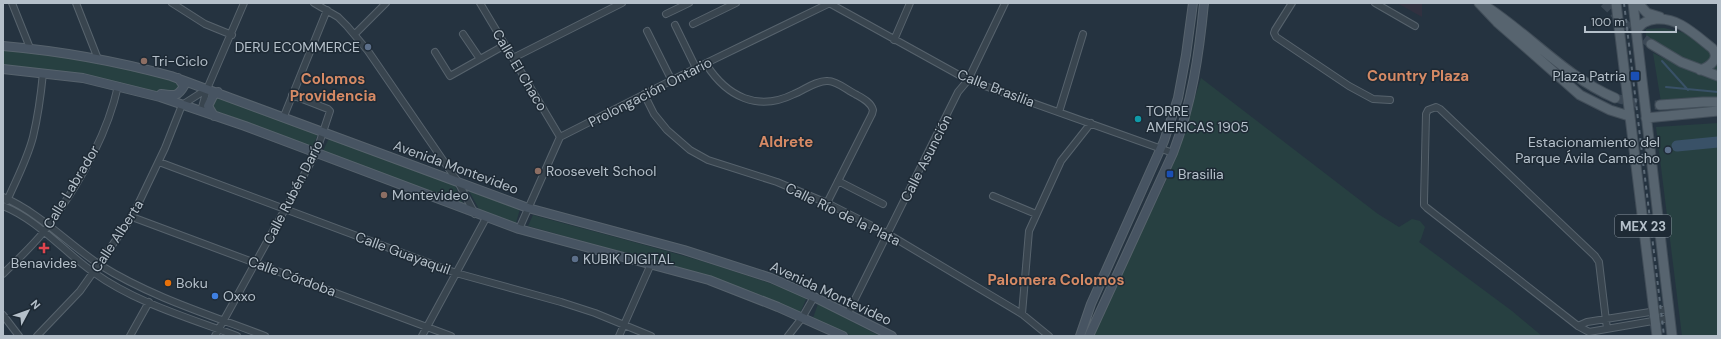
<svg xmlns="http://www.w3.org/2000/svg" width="1721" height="339" font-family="'DM Sans',sans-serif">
<rect width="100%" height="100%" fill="#253340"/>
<path fill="#313140" d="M1397,3H1422V17Z"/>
<path fill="#274041" d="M1664,28L1685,33L1718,55V72C1693,63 1667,53 1646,37V29Z
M3,49C40,53 76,59 113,67C136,71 160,75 182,84L175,95L151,91L86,75L3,65Z
M1653,53L1680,66L1718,81V99L1661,102Z
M1201,78L1378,214L1399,227L1412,219L1420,221L1425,227L1421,239L1419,242L1512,311L1542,336H1090L1165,183L1184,132Z
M213,96L318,134L312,148L213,111L211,107Z
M1718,123V336H1682L1656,127Z
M330,136L454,184L465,207L323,151Z
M469,191L520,209L516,223L479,209Z
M533,215C625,240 718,262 807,297L800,313L760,296L709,276L528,226Z
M818,304L880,336H852L813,318Z"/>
<path fill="#395167" d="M1718,139V146L1685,149L1683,145L1685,144Z"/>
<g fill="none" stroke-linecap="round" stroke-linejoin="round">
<path stroke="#395167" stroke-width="2" d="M1662,61L1688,90
M1666,87L1718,92"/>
<path stroke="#395167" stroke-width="11" d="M1677,146L1718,142"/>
<path stroke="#3b4855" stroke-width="9" stroke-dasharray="9 4.5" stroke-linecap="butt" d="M1604,3L1626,25L1651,44
M1615,98L1643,105H1660"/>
<defs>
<path id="street" d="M12,3L30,48
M76,3L98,59
M172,3L205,24L232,35
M314,3L338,17L347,26L368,51L458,182L475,214
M480,3L560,137
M829,3L968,80L1173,153
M1292,3L1275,30L1274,33L1276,37L1349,86L1373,99L1390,100
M1375,3L1415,26
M666,14L689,3
M693,24L736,3
M675,25L696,68
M647,31L672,81
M355,34L386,3
M463,34L480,59
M894,40L910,3
M435,52L450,76L505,45
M513,58L622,3
M706,64C727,97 758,112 794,94C804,90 817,80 828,81C837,81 847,90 855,94C862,98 871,102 873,110L872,114L827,203
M644,94L654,114L667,130L690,150L708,160L777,182L827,203L888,234L1022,314L1049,336
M201,111L207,89L244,3
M1059,112L1083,34
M284,116L327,10
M159,162L456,273L561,302L595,313L651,336
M838,181L883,204
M993,196L1036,214
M3,197C40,213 67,243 100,265C151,297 210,315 265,336
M7,201C16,180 27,160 33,137C38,116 41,94 43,73
M3,206C38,220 63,251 93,272C136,303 189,318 237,336
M132,217L451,336
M519,229L560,137L696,68L830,3
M3,274C19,258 36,243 49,225C79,184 107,136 118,86
M848,313L958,92L968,80L1005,3
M1022,314L1029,231L1061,161L1091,123
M3,315L19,336
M1578,326L1587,322L1669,309
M1607,329L1599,262L1595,256L1440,109L1436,107L1428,110L1426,114L1424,201V205L1427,208L1578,326L1589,332L1670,318
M37,336L80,291L132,217L165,148L182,105L207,89
M130,336L149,302
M215,336L316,153L330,111L328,109L292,95
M422,336L486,218
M619,336L651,264
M788,336L802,318L814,297"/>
<path id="secondary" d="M3,46C60,51 116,61 171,76L528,208L684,250L771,278L814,297L892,336
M3,69L83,78L160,97L245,126L519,229L709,280L778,307L843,336
M161,94C174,95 177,98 184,86L178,78
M214,116L208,106L213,96L218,92
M1080,336L1091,304L1164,141L1178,98L1186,55L1193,3
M1089,336L1173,153C1192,103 1199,55 1204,3"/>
<path id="primary" d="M1479,3L1497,22L1580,95L1610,110L1629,116
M1616,3L1657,336
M1633,3L1672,336
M1638,3L1647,13L1660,17
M1487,7C1531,36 1566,77 1615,98
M1636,32C1644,15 1667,17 1681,25C1692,31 1702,40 1712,48C1721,58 1710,67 1700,70
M1651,44L1681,62L1718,76
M1660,105L1703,102H1718
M1646,118L1718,111"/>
</defs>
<use href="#street" stroke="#57636d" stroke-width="8"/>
<use href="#secondary" stroke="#57636d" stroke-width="10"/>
<use href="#primary" stroke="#424e59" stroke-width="11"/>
<use href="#street" stroke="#39454f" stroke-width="6"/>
<use href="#secondary" stroke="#475462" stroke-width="8"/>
<use href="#primary" stroke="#57646f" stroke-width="9"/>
<path stroke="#5b6976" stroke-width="2" stroke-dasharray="4 4" stroke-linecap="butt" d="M1624,3L1664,336"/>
</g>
<g fill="#5c6f8a" stroke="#1e2a35" stroke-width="1.5">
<circle cx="368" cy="47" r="4"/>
<circle cx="1668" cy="150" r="4"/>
<circle cx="575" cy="259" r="4"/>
</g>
<g fill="#8d6e63" stroke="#1e2a35" stroke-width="1.5">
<circle cx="144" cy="61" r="4"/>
<circle cx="538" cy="171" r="4"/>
<circle cx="384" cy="195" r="4"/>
</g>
<g fill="#1a4fb4" stroke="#1e2a35" stroke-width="1.5">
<rect x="1630" y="71" width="10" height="10" rx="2"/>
<rect x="1166" y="170" width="8" height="8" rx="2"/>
</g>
<circle fill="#0f9aa8" stroke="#1e2a35" stroke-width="1.5" cx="1138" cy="119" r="4"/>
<path fill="#e0444e" stroke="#1e2a35" stroke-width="1.5" d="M42 242h4v4h4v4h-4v4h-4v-4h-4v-4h4z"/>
<circle fill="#e8710a" stroke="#1e2a35" stroke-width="1.5" cx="168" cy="283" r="4"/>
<circle fill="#3f7fe0" stroke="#1e2a35" stroke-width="1.5" cx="215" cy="296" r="4"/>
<g text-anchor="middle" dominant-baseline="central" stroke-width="3" stroke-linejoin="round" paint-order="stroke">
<rect fill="#1e2a35" stroke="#88939d" stroke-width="1" x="1615" y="215" width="56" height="22" rx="3"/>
<g font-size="13" font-weight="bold" fill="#b5c0ca">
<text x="1643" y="226">MEX 23</text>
</g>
<g font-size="14" fill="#b5c0ca" stroke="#1e2a35" text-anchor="start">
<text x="360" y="47" text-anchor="end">DERU ECOMMERCE</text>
<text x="152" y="61">Tri-Ciclo</text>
<text x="1626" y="76" text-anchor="end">Plaza Patria</text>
<text x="1146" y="111">TORRE<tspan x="1146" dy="16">AMERICAS 1905</tspan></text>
<text x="1660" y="142" text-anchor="end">Estacionamiento del<tspan x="1660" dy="16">Parque Ávila Camacho</tspan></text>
<text x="546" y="171">Roosevelt School</text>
<text x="1178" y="174">Brasilia</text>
<text x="392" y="195">Montevideo</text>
<text x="583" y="259">KUBIK DIGITAL</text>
<text x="44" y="263" text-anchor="middle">Benavides</text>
<text x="176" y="283">Boku</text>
<text x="223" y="296">Oxxo</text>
</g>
<g font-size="14" fill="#b5c0ca" stroke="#1e2a35">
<text transform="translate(520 70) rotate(59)">Calle El Chaco</text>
<text transform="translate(996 88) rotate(21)">Calle Brasilia</text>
<text transform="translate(650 92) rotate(-27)">Prolongación Ontario</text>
<text transform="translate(926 158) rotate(-63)">Calle Asunción</text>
<text transform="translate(456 167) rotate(20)">Avenida Montevideo</text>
<text transform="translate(71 187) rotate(-59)">Calle Labrador</text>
<text transform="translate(293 192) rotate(-63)">Calle Rubén Darío</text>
<text transform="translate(843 214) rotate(26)">Calle Río de la Plata</text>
<text transform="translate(117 236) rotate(-57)">Calle Alberta</text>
<text transform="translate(403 253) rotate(20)">Calle Guayaquil</text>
<text transform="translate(292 276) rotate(20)">Calle Córdoba</text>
<text transform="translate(831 293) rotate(25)">Avenida Montevideo</text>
</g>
<g font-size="15" font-weight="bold" fill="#d68a65" stroke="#1e2a35">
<text x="1418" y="76">Country Plaza</text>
<text x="333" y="79">Colomos<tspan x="333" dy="17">Providencia</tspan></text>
<text x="786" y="142">Aldrete</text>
<text x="1056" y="280">Palomera Colomos</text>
</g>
</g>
<rect width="1721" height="339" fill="none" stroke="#b5c0ca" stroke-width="8"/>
<g transform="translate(28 311) rotate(49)" stroke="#1e2a35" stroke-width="3" paint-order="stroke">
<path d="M0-3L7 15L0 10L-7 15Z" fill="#b5c0ca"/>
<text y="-6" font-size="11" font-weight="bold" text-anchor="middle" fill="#b5c0ca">N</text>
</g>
<path d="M1585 26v6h91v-6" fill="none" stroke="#b5c0ca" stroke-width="2"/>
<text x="1591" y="26" font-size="12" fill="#b5c0ca" stroke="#1e2a35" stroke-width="3" paint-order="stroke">100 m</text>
</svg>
